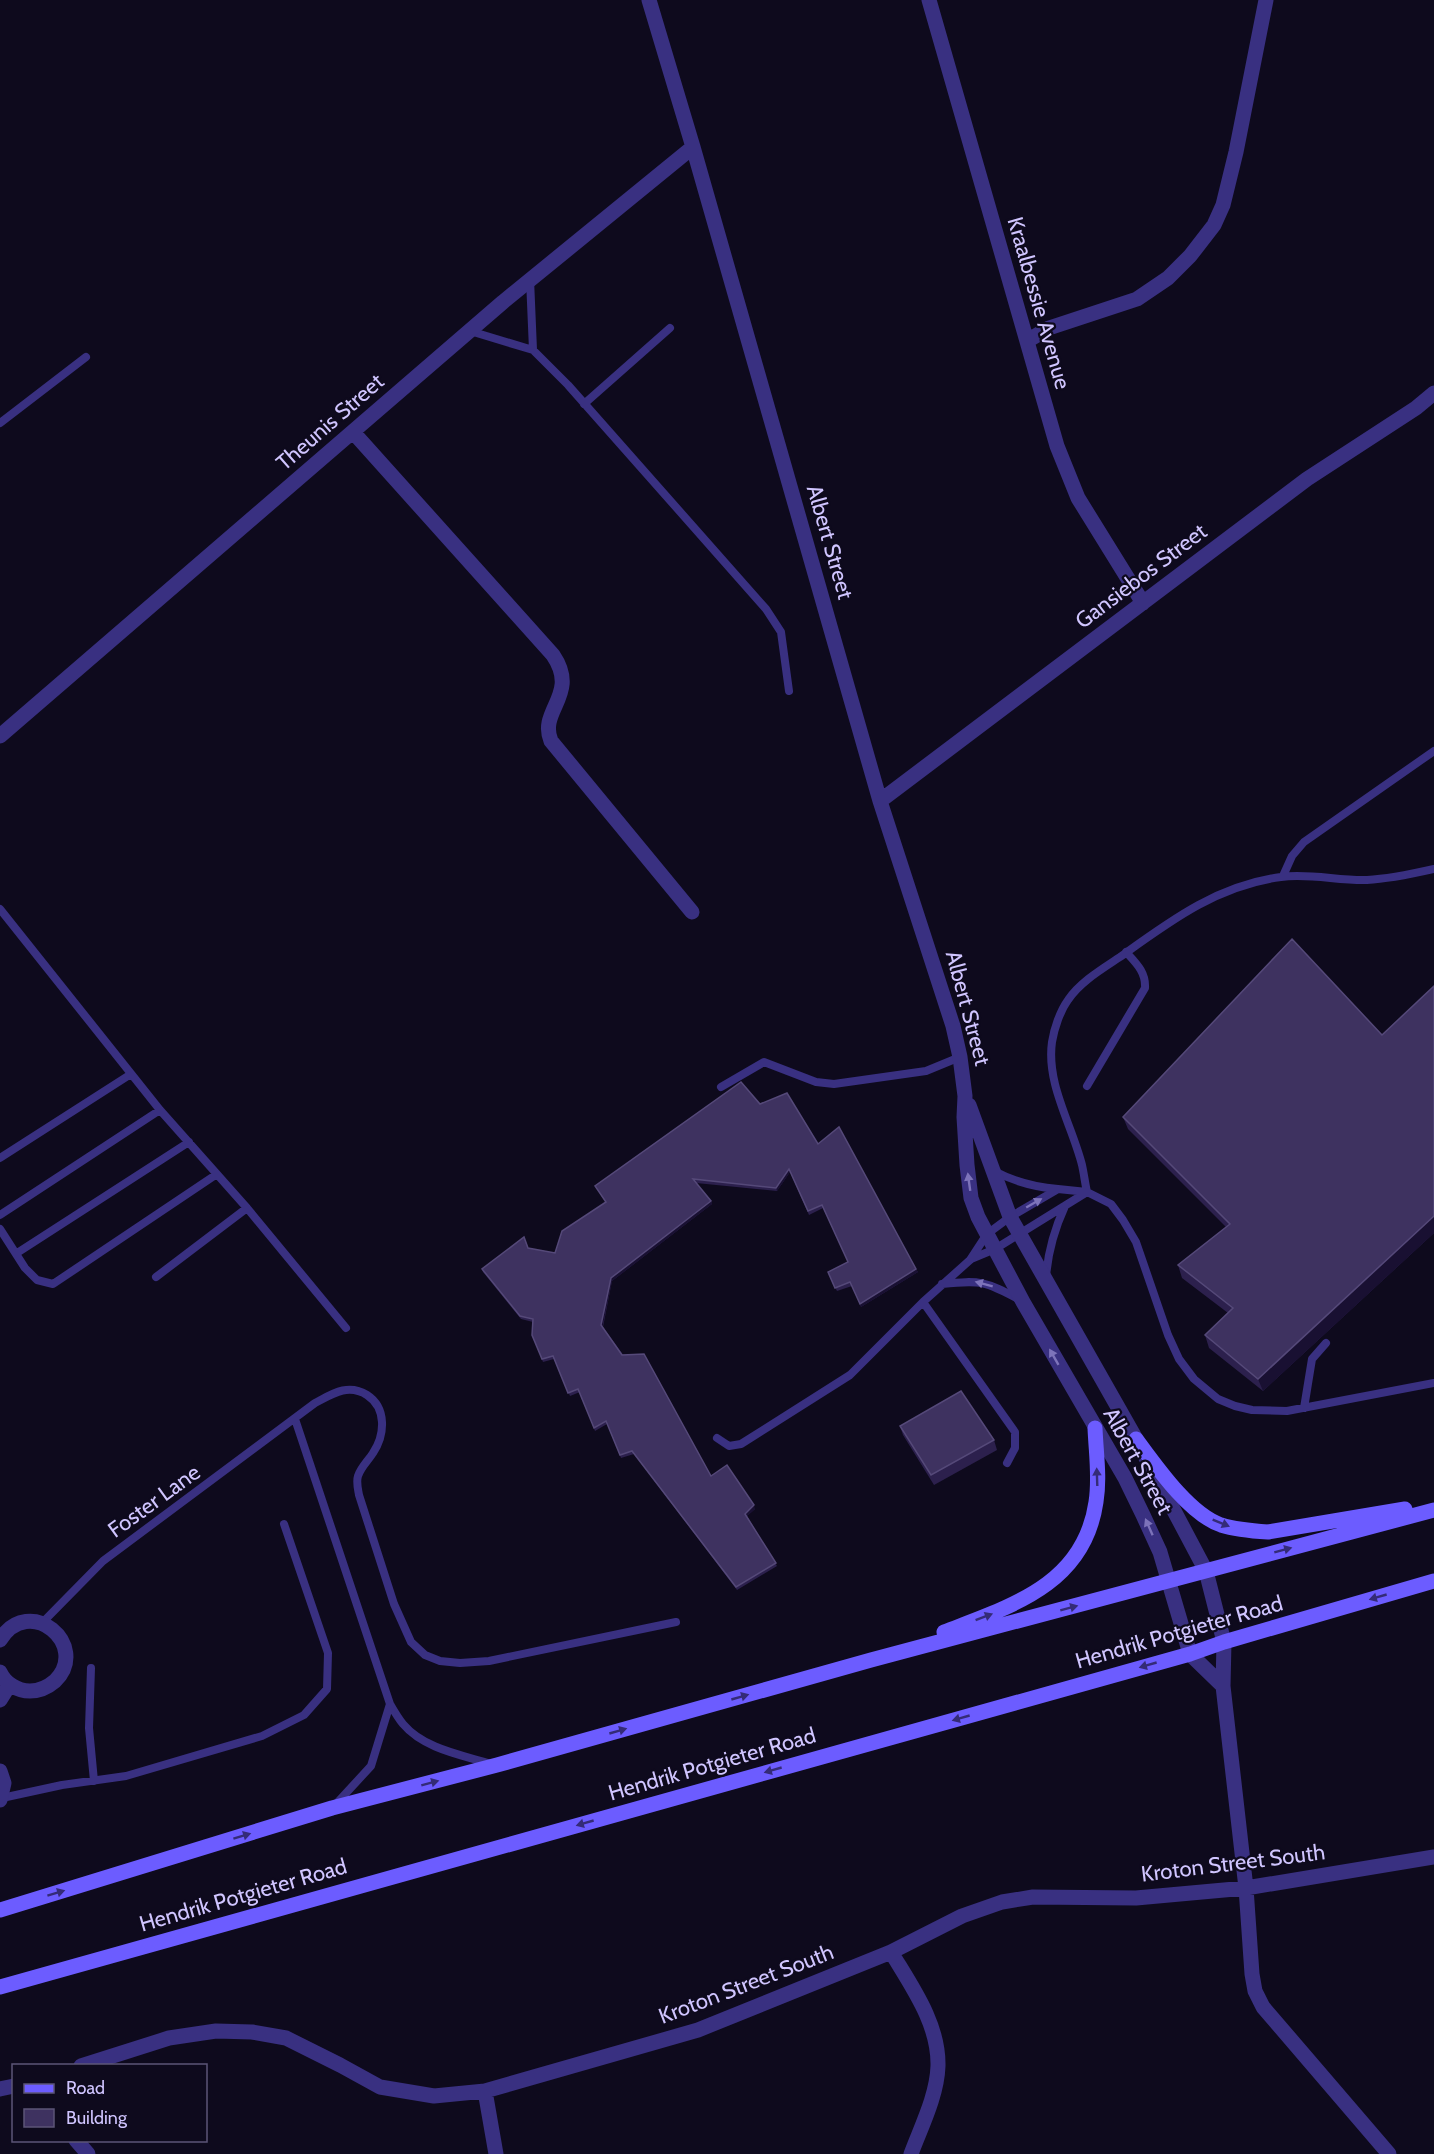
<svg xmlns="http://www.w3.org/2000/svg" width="1434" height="2154" font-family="Cabin,sans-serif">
<rect width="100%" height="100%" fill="#0e0a1d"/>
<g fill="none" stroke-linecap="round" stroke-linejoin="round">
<path stroke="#393081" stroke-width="8" d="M530,279L533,350
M470,331L533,350L568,385L766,609L781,632L789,691
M584,404L670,328
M0,423L86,357
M1283,876L1292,856L1304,842L1434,751
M0,909L160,1110L247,1208L346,1328
M1087,1086L1145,988C1146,972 1136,963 1126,952
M721,1087L764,1062L816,1082L834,1084L926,1071L960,1057
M0,1158L131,1074
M994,1171C1015,1182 1034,1187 1058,1189
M1087,1192C1085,1183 1084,1174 1082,1165C1072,1125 1046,1084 1052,1042C1054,1029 1060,1011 1068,1000C1080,982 1102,969 1120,957C1170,921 1218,885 1281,877C1309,873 1339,881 1367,880C1389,879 1412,874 1434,869
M0,1215L160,1110
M0,1229L25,1268L37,1280L53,1284L217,1174
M17,1253L189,1142
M971,1259L995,1249L1087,1192
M156,1277L247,1208
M1046,1277C1048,1251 1054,1230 1065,1206
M942,1284C981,1280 985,1281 1020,1300
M923,1302L1015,1432V1448L1007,1463
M1304,1408L1312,1359L1326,1343
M295,1419L390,1704C394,1711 398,1718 403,1724C424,1749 462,1755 491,1764
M717,1438L729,1446L741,1444L850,1375L923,1302L970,1260L987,1234L1010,1217L1058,1189L1087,1192L1111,1204L1123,1220L1136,1242L1168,1335L1179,1359L1194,1379L1218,1399L1235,1406L1252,1410L1287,1411L1434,1383
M42,1623L103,1561L315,1403C332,1394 348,1383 367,1395C387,1408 385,1435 373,1453C368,1461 361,1467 358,1476C356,1482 358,1489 359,1495L394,1604L411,1642L425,1655L440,1661L460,1663L489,1661L676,1622
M91,1668L89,1728L94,1781
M2,1798L62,1785L126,1776L262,1736L304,1715L327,1689L328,1653L284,1524
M336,1804L371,1766L390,1704"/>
<path stroke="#393081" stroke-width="15" d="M649,0L693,147L880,801L953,1026L960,1057L965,1096L964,1117L967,1165L971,1198L978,1217L1023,1302L1125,1478L1143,1515L1160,1552L1190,1654L1223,1686
M929,0L1057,446L1078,498L1143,603
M1027,341L1049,328L1137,299L1168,278L1190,256L1214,225L1223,205L1236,152L1266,0
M353,432L553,655C580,695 538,710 551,741L692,912
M0,736L503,302L693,147
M880,801L1307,479L1416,408L1434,393
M969,1105L1010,1217L1136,1439L1206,1571L1224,1642L1223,1686L1246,1888L1252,1974L1255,1991L1263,2007L1389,2154
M0,1640C29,1593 91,1645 55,1681C48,1687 39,1691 30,1691C17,1691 5,1683 0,1672
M0,1700L10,1684
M0,1771L4,1783L0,1800
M891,1952C912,1987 939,2024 938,2066C937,2096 921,2127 911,2154
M81,2066L169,2038L216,2031L252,2032L286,2038L340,2065L380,2087L434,2096L485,2091L698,2030L891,1952L962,1916L1002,1902L1033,1897L1136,1898L1246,1888L1434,1857
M0,2089L14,2086
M485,2091L496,2154
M76,2140L88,2154"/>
<path stroke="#6c5cff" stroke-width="15" d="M1136,1439C1156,1466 1189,1514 1221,1525C1237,1530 1252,1531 1268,1532L1405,1509
M944,1632C1011,1606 1084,1585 1096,1502C1100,1478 1096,1453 1095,1428
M0,1910L332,1808L497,1765L871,1660L1434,1510
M0,1987L1190,1654L1224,1642L1434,1581"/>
</g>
<path fill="#2c204d" d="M1434,986V1233L1263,1391L1209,1348L1205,1335L1228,1313L1182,1278L1178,1265L1226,1227L1128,1129L1123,1117L1382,1035Z
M760,1104L818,1144L916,1269L918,1272L861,1307L852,1286L837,1291L829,1275L848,1262L823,1208L809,1215L790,1172L777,1191L696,1183L711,1201L712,1204L612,1281L603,1327L711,1476L755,1509L747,1516L777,1566L737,1590L634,1454L621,1458L607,1424L595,1431L580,1392L570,1396L554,1359L543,1362L532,1335L533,1322L521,1319L483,1272L482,1269L528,1248L555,1253L606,1203L595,1186Z
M900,1426L994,1440L997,1450L934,1485L903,1435Z"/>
<path fill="#191032" d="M789,1169L790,1172L777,1191L776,1188Z
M711,1201L712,1204L612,1281L602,1329L601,1325L611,1278Z
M1434,1216V1233L1263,1391L1258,1379Z
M916,1269L918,1272L861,1307L860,1304Z
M754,1505L755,1509L746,1517L745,1514Z"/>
<path fill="#3e3260" stroke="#554979" stroke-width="1.5" d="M1292,939L1382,1035L1434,986V1216L1258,1379L1205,1335L1233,1308L1178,1265L1230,1224L1123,1117Z
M741,1082L760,1104L787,1093L818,1144L839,1127L916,1269L860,1304L850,1282L835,1288L828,1272L848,1262L822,1205L808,1211L789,1169L776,1188L693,1179L711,1201L611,1278L601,1325L622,1355L644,1354L711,1476L727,1465L754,1505L745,1514L776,1563L736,1587L632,1451L620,1455L606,1421L594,1428L578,1389L568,1393L553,1356L542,1359L532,1335L533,1319L520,1316L482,1269L524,1237L528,1248L555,1253L562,1231L606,1202L595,1186Z
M961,1391L994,1440L931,1475L900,1426Z"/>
<defs><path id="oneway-solid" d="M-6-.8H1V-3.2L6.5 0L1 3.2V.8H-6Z" transform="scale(1.5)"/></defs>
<g fill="#7d73ba">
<use href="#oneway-solid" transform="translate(969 1182) rotate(-98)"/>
<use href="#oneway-solid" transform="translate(1034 1203) rotate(-30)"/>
<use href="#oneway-solid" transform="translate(984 1284) rotate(-165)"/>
<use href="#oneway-solid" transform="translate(1054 1357) rotate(-120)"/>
<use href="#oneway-solid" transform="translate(1149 1527) rotate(-114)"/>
</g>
<g fill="#342b77">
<use href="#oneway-solid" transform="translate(1097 1477) rotate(-92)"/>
<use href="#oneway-solid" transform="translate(1221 1523) rotate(22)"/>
<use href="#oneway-solid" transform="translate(1283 1550) rotate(-15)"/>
<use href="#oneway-solid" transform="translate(1378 1597) rotate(164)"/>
<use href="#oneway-solid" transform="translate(1069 1608) rotate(-15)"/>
<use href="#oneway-solid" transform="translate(984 1617) rotate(-21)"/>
<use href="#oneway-solid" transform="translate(1148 1665) rotate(164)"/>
<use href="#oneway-solid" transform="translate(740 1697) rotate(-16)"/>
<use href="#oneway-solid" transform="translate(961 1718) rotate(164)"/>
<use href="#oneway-solid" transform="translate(618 1731) rotate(-16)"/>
<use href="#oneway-solid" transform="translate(773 1770) rotate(164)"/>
<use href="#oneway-solid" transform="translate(430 1783) rotate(-15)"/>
<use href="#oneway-solid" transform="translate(585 1823) rotate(164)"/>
<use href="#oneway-solid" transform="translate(242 1836) rotate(-17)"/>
<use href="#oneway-solid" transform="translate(56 1893) rotate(-17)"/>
</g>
<g text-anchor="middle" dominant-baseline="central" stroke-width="4.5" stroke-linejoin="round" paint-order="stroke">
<g font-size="22" fill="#d0c5ff" stroke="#0e0a1d">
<text transform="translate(1039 303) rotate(74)">Kraalbessie Avenue</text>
<text transform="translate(330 422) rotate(-41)">Theunis Street</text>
<text transform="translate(830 542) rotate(74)">Albert Street</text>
<text transform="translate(1141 576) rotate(-37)">Gansiebos Street</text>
<text transform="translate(968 1008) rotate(75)">Albert Street</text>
<text transform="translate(1138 1461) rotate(61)">Albert Street</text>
<text transform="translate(154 1501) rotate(-36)">Foster Lane</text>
<text transform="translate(1179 1632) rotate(-16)">Hendrik Potgieter Road</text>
<text transform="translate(712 1764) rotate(-16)">Hendrik Potgieter Road</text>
<text transform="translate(1233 1863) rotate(-7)">Kroton Street South</text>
<text transform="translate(243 1895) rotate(-16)">Hendrik Potgieter Road</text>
<text transform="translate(746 1984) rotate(-21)">Kroton Street South</text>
</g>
</g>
<rect x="12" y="2064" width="195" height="78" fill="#0e0a1d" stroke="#5c5577" stroke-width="1.5"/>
<rect x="24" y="2084" width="30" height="9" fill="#6c5cff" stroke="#5c5577" stroke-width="1.5"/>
<text x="66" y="2094" font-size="18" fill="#d0c5ff">Road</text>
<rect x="24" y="2109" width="30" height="18" fill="#3e3260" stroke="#5c5577" stroke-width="1.5"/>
<text x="66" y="2124" font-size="18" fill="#d0c5ff">Building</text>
</svg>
